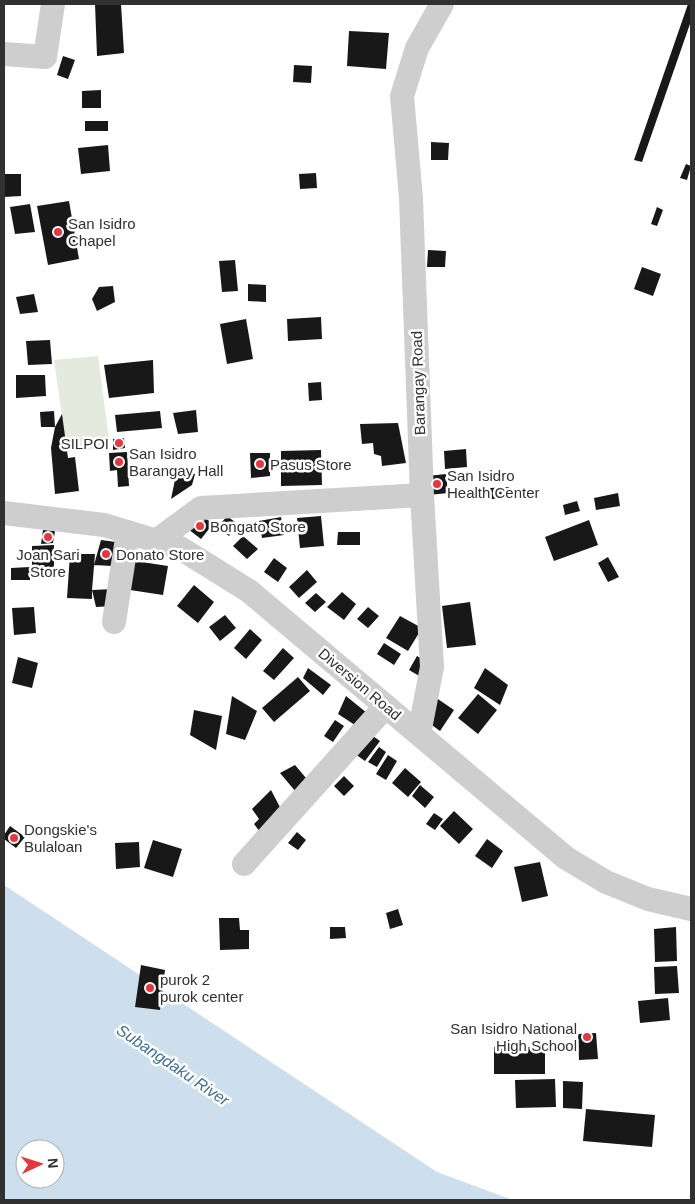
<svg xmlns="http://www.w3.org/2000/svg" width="695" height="1204" font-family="Arial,sans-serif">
<rect width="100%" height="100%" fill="#fff"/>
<path fill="#e4eadd" d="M98,356L110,447L67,452L54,360Z"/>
<path fill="#cddfed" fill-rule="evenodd" d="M4,885L437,1172L513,1200H4ZM25,1149H55V1179H25Z"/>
<path fill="#181818" d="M95,4H121L124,53L97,56Z
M688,4H691V21L642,162L634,160Z
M349,31L389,33L386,69L347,66Z
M63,56L75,60L68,79L57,75Z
M294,65L312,66L311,83L293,82Z
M101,90V108H82V91Z
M85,121H108V131H85Z
M431,142L449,143L448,160H431Z
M108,145L110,171L81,174L78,148Z
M686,164L691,166L687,180L680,178Z
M316,173L317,188L300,189L299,174Z
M4,174H21V196L4,197Z
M69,201L79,259L48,265L37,206Z
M30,204L35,232L15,234L10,207Z
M657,207L663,210L657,226L651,224Z
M428,250L446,251L445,267H427Z
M235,260L238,291L222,292L219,261Z
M642,267L661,274L653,296L634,289Z
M248,284L266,285V302L248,301Z
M113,286L115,302L97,311L92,299L99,287Z
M34,294L38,312L20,314L16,297Z
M321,317L322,339L288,341L287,319Z
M246,319L253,359L227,364L220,324Z
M50,340L52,364L28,365L26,341Z
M153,360L154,393L109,398L104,365Z
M16,375H45L46,396L16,398Z
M321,382L322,400L309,401L308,383Z
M196,410L198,432L178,434L173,413Z
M54,411L55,427H41L40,412Z
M160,411L162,428L117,432L115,415Z
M62,414L68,458L75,457L79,491L55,494L51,448L55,427Z
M398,423L406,463L382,466L381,456L374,454L373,443L362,444L360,424Z
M124,438L125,448L113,450V439Z
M466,449L467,467L445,469L444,451Z
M321,450L322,485L281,486V451Z
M127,452L129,486L118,487L117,470L110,471L109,453Z
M250,453H270V476L251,478Z
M177,470L195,474L192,485L171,499Z
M446,474L448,493L429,495L427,476Z
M509,487L510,498L491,499L490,488Z
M618,493L620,506L596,510L594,498Z
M577,501L580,511L565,515L563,505Z
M200,514L213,524L201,539L188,529Z
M227,516L239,525L229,536L218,527Z
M321,516L324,546L300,548L297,518Z
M281,517L284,535L262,538L259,521Z
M589,520L598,545L554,561L545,537Z
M43,530L55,531L53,543L41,544Z
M338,532H360V545H337Z
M243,536L258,549L247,559L233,546Z
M101,540L116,542L112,566L94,565Z
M54,545V570L32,571V546Z
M70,554H95L92,590L114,589L113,606L96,607L92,590V599L67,598Z
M608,557L619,577L608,582L598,563Z
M274,558L287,568L278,582L264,572Z
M135,561L168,566L163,595L130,590Z
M30,567V580H11V568Z
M307,570L317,582L299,598L289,587Z
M194,585L214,602L198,623L177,606Z
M342,592L356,604L344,620L327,607Z
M316,593L326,602L315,612L305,603Z
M470,602L476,645L447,648L442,606Z
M34,607L36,633L14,635L12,608Z
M368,607L379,616L368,628L357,619Z
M225,615L236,628L220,641L209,627Z
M400,616L422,628L408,651L386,638Z
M250,629L262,640L246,659L234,648Z
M384,643L401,654L394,665L377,654Z
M283,648L294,658L274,680L263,671Z
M417,656L429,663L421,677L409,670Z
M18,657L38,663L32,688L12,683Z
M308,668L331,685L323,695L303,678Z
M485,668L508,685L500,705L474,688Z
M298,677L310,691L274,722L262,708Z
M478,694L497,710L478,734L458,718Z
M432,695L454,710L440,731L425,720Z
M232,696L257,711L245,740L226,734Z
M346,696L367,713L358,727L338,714Z
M194,710L222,716L216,750L190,735Z
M335,720L344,726L333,742L324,736Z
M370,734L380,741L365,761L355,754Z
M379,747L386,752L377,767L368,762Z
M388,755L397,761L386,780L376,774Z
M295,765L306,778L296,792L280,773Z
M405,768L421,782L408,797L392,783Z
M344,776L354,786L344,796L334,786Z
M420,785L434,797L425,808L412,796Z
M271,790L282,811L260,832L254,824L259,819L252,809Z
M454,811L473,829L459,844L440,826Z
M434,813L443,819L435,830L426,824Z
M10,826L25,837L16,848L4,839V835Z
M297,832L306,840L298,850L288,843Z
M487,839L503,851L492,868L475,856Z
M153,840L182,849L173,877L144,868Z
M139,842L140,867L116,869L115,843Z
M540,862L548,896L522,902L514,867Z
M398,909L403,925L390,929L386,913Z
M219,918H239L240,930H249V949L220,950Z
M330,927H345L346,938L330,939Z
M676,927L677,961L655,962L654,929Z
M141,965L165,970L160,1010L135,1007Z
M677,966L679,993L655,994L654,967Z
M668,998L670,1020L640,1023L638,1001Z
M596,1033L598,1059L579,1060L578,1034Z
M494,1047H545V1074H494Z
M555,1079L556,1107L516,1108L515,1080Z
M563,1081L583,1082L582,1109L563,1108Z
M586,1109L655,1115L652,1147L583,1141Z"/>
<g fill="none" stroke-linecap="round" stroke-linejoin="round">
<path stroke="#cecece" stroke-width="24" d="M4,54L45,57L53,4
M4,513L104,525L180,548L249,591L566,858L606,882L648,899L691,909
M156,541L201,508L422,495L411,198L402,96L417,48L442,4
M114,622L128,532
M419,734L432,667L422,495
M244,864L386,706"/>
</g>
<g fill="#e3383e" stroke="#fff" stroke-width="2">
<circle cx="58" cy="232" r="5"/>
<circle cx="119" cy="443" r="5"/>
<circle cx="119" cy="462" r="5"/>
<circle cx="260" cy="464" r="5"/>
<circle cx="437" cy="484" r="5"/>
<circle cx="200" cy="526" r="5"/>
<circle cx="48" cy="537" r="5"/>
<circle cx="106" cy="554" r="5"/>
<circle cx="14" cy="838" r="5"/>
<circle cx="150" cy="988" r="5"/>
<circle cx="587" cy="1037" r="5"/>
</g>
<g text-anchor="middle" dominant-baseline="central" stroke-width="5" stroke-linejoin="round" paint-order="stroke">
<g font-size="15" fill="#313131" stroke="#fff" text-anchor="start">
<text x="68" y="223">San Isidro<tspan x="68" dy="17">Chapel</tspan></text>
<text x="109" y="443" text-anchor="end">SILPOI</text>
<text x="129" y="453">San Isidro<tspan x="129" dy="17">Barangay Hall</tspan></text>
<text x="270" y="464">Pasus Store</text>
<text x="447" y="475">San Isidro<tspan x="447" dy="17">Health Center</tspan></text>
<text x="210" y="526">Bongato Store</text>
<text x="48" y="554" text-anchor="middle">Joan Sari<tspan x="48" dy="17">Store</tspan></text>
<text x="116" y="554">Donato Store</text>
<text x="24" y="829">Dongskie's<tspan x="24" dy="17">Bulaloan</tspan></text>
<text x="160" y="979">purok 2<tspan x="160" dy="17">purok center</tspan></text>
<text x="577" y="1028" text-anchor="end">San Isidro National<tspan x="577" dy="17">High School</tspan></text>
</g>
<g font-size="15" fill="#313131" stroke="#fff">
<text transform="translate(418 383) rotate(-92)">Barangay Road</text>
<text transform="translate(360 684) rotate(40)">Diversion Road</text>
</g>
<g font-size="16" font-style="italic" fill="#3f6f93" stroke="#fff">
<text transform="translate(173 1065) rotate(34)">Subangdaku River</text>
</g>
</g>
<rect width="695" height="1204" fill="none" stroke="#313131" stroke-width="10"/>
<g transform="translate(40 1164) rotate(86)"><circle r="24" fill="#ffffff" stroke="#adadad"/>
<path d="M0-4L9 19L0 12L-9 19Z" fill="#e3383e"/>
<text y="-8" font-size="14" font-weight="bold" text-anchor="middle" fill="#313131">N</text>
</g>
</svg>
